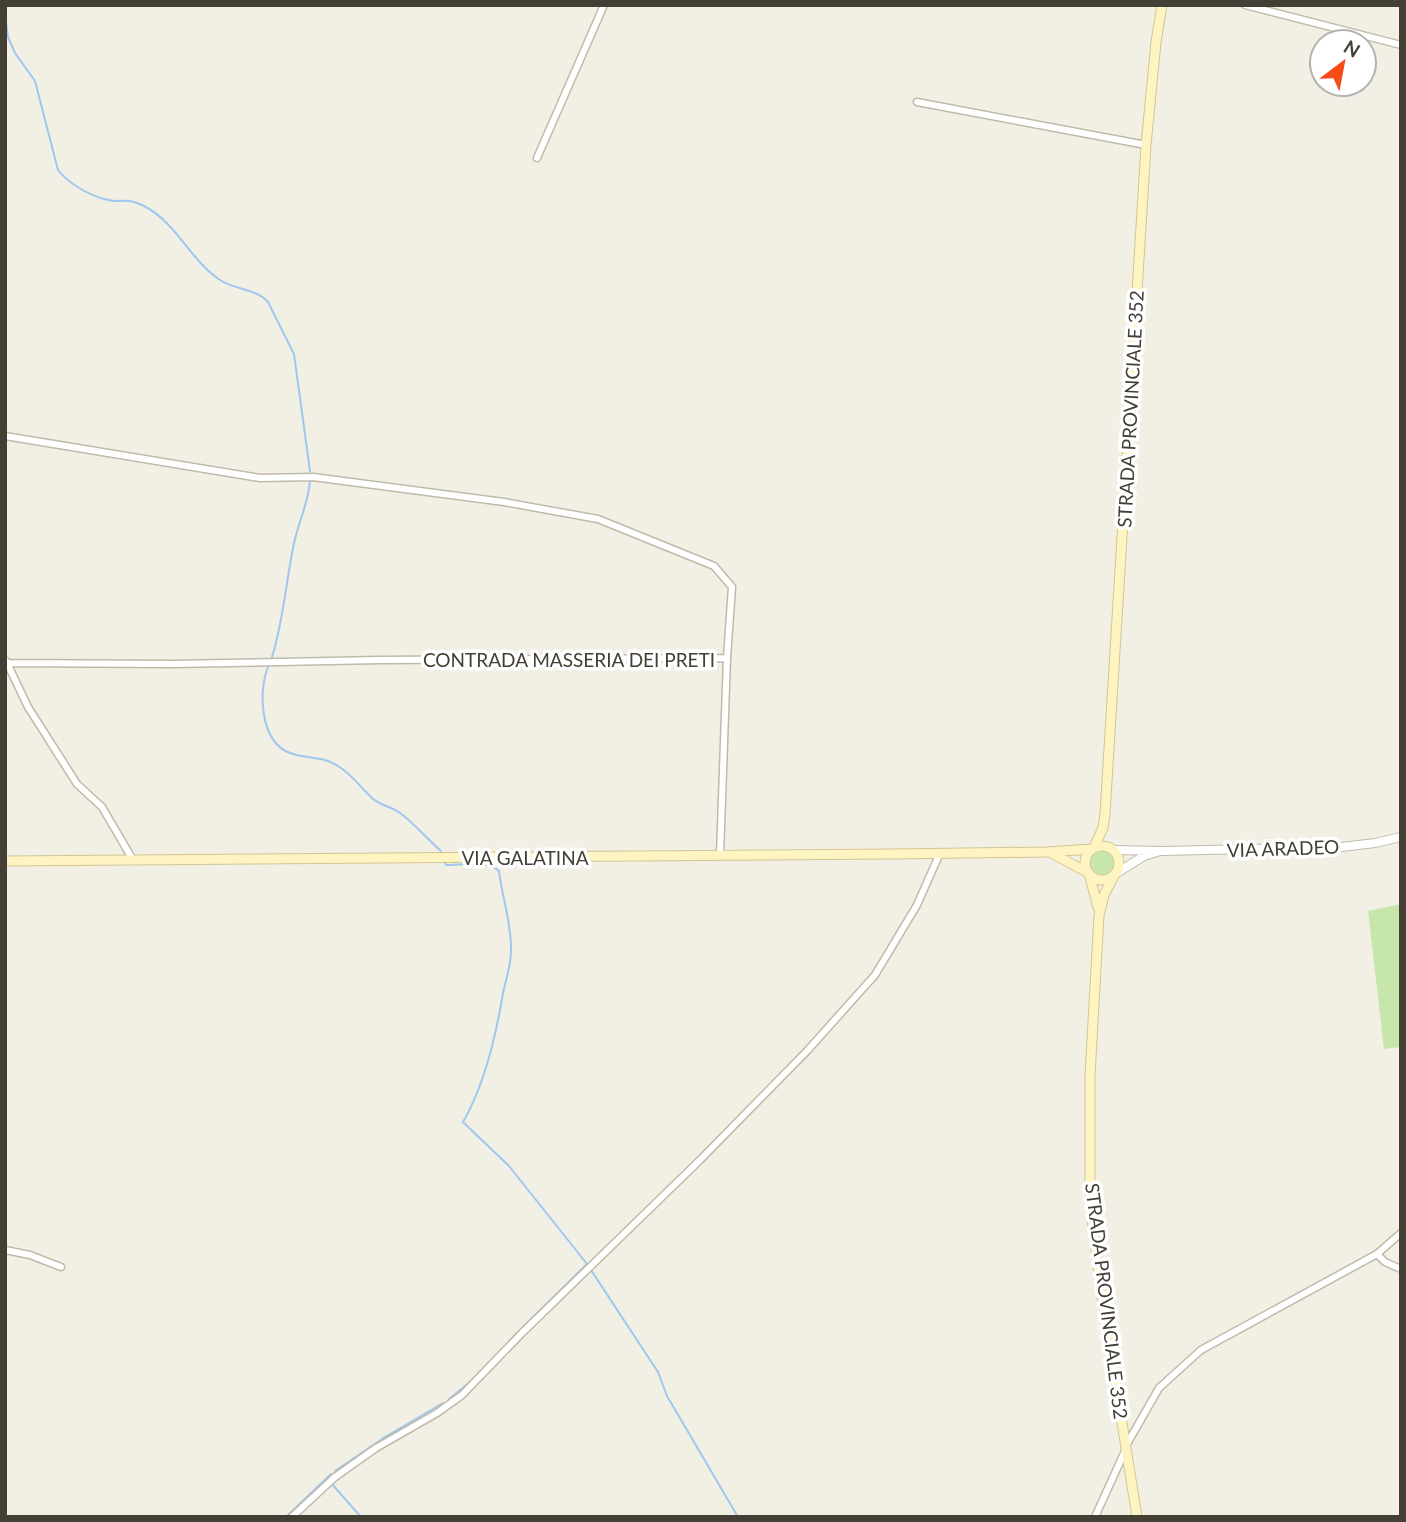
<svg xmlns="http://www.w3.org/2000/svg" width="1406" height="1522" font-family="Lato,sans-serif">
<rect width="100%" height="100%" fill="#f2efe4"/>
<path fill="#c7e6ac" d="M1088 863a14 14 0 1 1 28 0a14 14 0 1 1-28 0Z
M1401,904V1047L1384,1049L1368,911Z"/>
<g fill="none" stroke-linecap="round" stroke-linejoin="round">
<path stroke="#9fc7ef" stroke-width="2" d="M5,15L8,37L15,53L35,81L58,170C69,184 90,196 108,200C122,203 127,197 144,206C177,223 190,260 220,280C235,290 257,289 268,302L294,354L310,471
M272,657C284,619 286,578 295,539C300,519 309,500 310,480
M268,667C258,692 260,742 290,753C309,760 323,755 341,768C354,777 361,788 372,798C379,805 392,807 400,813C414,823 426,838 440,850L442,855
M444,860L446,865C462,865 486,860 499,871C502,897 512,925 511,951C511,966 506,979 503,993C496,1036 485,1084 463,1122L509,1166L587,1264L658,1372L667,1396L738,1517
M522,1328L586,1265
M489,1363L516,1334
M469,1392L506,1354
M449,1399L470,1382
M335,1471L385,1437L443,1403
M331,1483L361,1517
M286,1517L331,1474"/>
<defs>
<path id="minor" d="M1245,5L1401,45
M917,102L1146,145
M537,158L604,5
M5,436L260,478L313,477L504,502L598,519L714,566L732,587L727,658L380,660L173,664L7,663
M6,661L28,707L77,784L102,807L133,860
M720,855L727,658
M5,1250L30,1255L61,1267
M1377,1254L1385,1262L1401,1269
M1127,1444L1159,1388L1201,1350L1377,1254L1401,1233
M292,1517L335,1477L376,1448L437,1413L462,1395L522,1333L700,1160L807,1051L875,975L917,905L940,853
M1095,1517L1125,1451"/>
<path id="tertiary" d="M1113,850L1164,851L1342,847L1375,843L1401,837
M1115,874L1144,856L1157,852"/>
<path id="secondary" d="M1085 863a17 17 0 1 1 34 0a17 17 0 1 1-34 0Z
M1053,854L1089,873L1098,908
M5,861L893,854L1046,852L1093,849L1103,828L1105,814L1146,145L1156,42L1162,5
M1115,874L1104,895L1099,916L1090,1075V1201L1101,1291L1137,1517"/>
</defs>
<use href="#minor" stroke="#c0baa9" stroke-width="9"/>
<use href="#tertiary" stroke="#c0baa9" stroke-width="10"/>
<use href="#secondary" stroke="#d2c694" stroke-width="11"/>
<use href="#minor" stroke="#fff" stroke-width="6"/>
<use href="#tertiary" stroke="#fff" stroke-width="8"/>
<use href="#secondary" stroke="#fef4c1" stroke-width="9"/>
</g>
<g text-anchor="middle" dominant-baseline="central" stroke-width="7" stroke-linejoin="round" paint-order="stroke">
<g font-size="19" fill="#433f34" stroke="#fff">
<text transform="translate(1130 409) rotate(-87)">STRADA PROVINCIALE 352</text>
<text x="569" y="659">CONTRADA MASSERIA DEI PRETI</text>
<text transform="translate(1283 848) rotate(-2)">VIA ARADEO</text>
<text x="525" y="857">VIA GALATINA</text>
<text transform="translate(1107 1301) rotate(83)">STRADA PROVINCIALE 352</text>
</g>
</g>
<rect width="1406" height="1522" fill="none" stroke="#433f34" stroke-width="14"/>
<g transform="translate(1343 63) rotate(32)"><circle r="33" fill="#ffffff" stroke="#b4b2ae" stroke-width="2"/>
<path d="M0-5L12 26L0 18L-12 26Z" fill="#f74b15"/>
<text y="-10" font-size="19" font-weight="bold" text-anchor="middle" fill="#433f34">N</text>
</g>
</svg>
